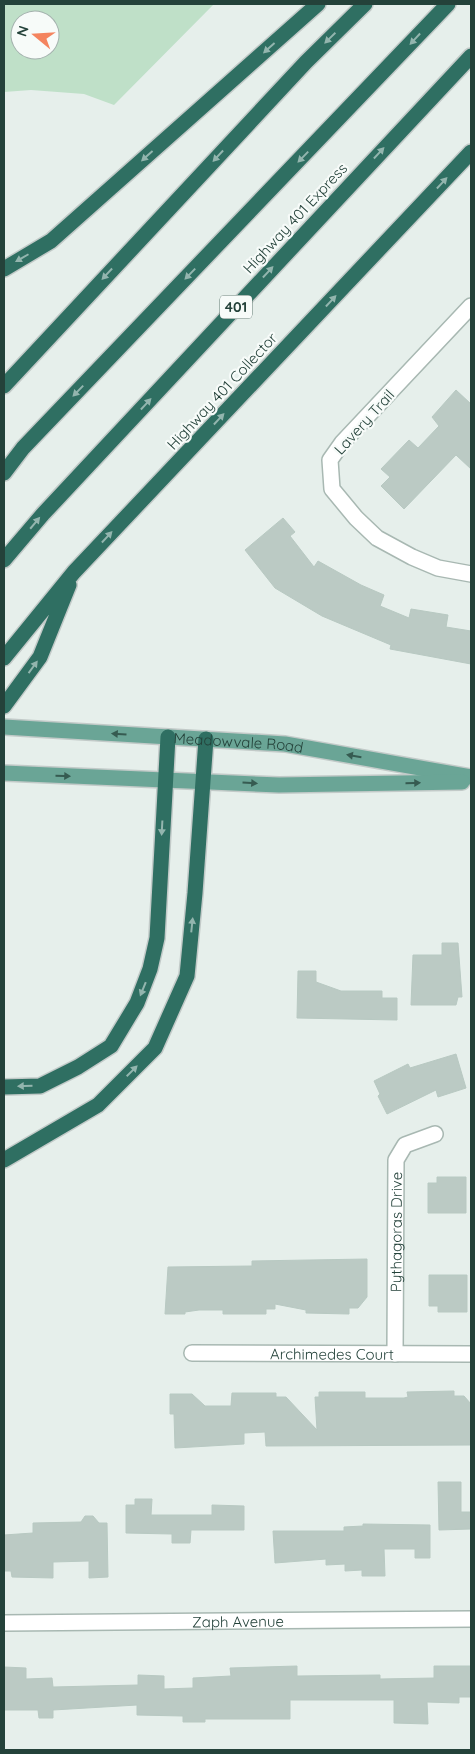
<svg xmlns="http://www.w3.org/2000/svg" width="475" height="1754" font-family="Quicksand,sans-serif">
<rect width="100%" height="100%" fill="#e6efeb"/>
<path fill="#bfe0c8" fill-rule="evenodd" d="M4,4H214L114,105L84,94L31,90L4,92ZM20,20H50V50H20Z"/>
<path fill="#bbcac4" stroke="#b8c9c2" d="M456,390L471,404V469L456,455L404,509L381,486L390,477L381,469L409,440L418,448L439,426L432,417Z
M283,518L295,532L290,536L314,567L318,561L361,585L384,595L380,606L409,618L411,609L448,615L446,627L471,631V664L390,649L391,645L322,616L275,588L245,550Z
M442,943H458L462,997H458L456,1005H411L413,955H442Z
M298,971H316V982L341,991H382V998H397V1020L297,1018Z
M456,1054L466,1088L438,1097L436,1090L387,1114L378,1096L380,1094L374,1081L408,1064L410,1068Z
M437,1177H466V1213H428V1183H437Z
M367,1259V1297L358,1308H349V1314L306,1313V1310L275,1304V1309H266V1314H223V1310H199L185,1312V1314H165L168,1267L252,1266V1261Z
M429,1275H467V1312H438V1306H429Z
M454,1391V1396H464L471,1404V1445L266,1446L265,1432L244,1433V1444L175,1448L174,1414H170V1394H192L205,1406H231L232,1393H276V1397H286L317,1430L315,1397H319V1392H365V1398H404L408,1397L407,1392Z
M438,1482H461V1512H471V1529L439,1530Z
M135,1499H152L151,1515H212V1505L244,1506V1530H191L190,1543H172V1534L126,1533V1505H135Z
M85,1516H93L99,1523H107L108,1577L89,1578V1561L53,1562V1578L12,1577L11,1571H4V1535L33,1533V1523L81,1522Z
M363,1524L430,1525V1558H415V1549H384L385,1576H362V1570L345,1571V1564L326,1565V1559L275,1563L273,1531H344V1527L363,1526Z
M297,1666V1676L380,1675V1679L434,1678V1666H471V1697H459V1703L427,1702L428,1724L394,1723V1700H290V1719H205V1722H183V1716L137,1715V1705L53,1710V1718H39L38,1710H4V1667L26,1668V1679L52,1678L53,1687L138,1685V1675L164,1676V1689L193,1688V1678L231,1676L230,1668Z"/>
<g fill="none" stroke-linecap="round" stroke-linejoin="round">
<defs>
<g id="minor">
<path d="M471,306L342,443L330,460L332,489L356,518L377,538L412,557L438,568L471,574"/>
<path id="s1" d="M192,1353L471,1354"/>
<path id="s2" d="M395,1354L396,1160L405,1145L435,1134"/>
<path id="s3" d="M4,1623L471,1619"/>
</g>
<g id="major">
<path id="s4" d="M4,727L285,744L471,777"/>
<path d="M4,773L279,785L462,782"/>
</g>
<path id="highway" d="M4,269L51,241L318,4
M4,386L306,62L365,4
M4,473L23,448L448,4
M4,560L43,514L471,56
M4,658L74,572L471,152
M4,706L40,657L69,585
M4,1087L40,1086L78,1067L111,1046L137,1003L150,969L157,938L168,737
M4,1160L98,1105L155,1048L187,976L195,893L206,739"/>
</defs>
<use href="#minor" stroke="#a8b8b2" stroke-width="18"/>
<use href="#major" stroke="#c2cac8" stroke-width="18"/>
<use href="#highway" stroke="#c2cac8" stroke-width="18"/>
<use href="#minor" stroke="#fff" stroke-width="15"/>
<use href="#major" stroke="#6aa596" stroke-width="15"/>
<use href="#highway" stroke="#2f6f62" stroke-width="15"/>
</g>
<defs><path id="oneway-solid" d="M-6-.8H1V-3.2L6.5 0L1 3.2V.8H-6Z" transform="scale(1.25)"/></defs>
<g fill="#93b5ae">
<use href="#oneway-solid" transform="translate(330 38) rotate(136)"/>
<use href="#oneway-solid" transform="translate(415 39) rotate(133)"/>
<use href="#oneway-solid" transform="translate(269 48) rotate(138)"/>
<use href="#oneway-solid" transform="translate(379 153) rotate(-47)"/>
<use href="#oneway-solid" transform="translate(147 156) rotate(138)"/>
<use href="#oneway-solid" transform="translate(218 156) rotate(133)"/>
<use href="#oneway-solid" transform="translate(303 157) rotate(134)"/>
<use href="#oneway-solid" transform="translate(442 183) rotate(-47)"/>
<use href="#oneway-solid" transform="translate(22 258) rotate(150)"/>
<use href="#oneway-solid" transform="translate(268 272) rotate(-47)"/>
<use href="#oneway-solid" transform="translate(107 274) rotate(133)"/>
<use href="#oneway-solid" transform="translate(190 274) rotate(134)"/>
<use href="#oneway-solid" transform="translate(331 301) rotate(-47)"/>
<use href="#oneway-solid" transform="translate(78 391) rotate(134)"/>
<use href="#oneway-solid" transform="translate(146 404) rotate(-47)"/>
<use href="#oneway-solid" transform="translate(219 419) rotate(-47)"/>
<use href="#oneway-solid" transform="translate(35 523) rotate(-50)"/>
<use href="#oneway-solid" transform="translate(107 537) rotate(-47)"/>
<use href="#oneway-solid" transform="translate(33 667) rotate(-54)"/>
<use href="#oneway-solid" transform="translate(162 828) rotate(93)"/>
<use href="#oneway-solid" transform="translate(192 925) rotate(-84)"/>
<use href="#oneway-solid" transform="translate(143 989) rotate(112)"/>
<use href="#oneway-solid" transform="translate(132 1071) rotate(-45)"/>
<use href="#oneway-solid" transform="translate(25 1086) rotate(178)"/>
</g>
<g fill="#365b51">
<use href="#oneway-solid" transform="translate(119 734) rotate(-176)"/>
<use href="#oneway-solid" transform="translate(354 756) rotate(-170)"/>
<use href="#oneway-solid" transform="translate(63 776) rotate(2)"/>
<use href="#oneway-solid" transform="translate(250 783) rotate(4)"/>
<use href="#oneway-solid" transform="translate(413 783) rotate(-1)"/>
</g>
<g text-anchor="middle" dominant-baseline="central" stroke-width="4.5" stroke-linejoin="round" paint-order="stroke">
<rect fill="#f7fbf9" stroke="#637a73" stroke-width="1" x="220" y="295.5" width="32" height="23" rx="4"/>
<g font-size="14" font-weight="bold" fill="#24423a">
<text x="236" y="307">401</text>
</g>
<g font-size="15" fill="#24423a" stroke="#f7fbf9">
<text transform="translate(295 218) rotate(-47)">Highway 401 Express</text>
<text transform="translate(222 391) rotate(-47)">Highway 401 Collector</text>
<text transform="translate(364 422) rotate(-48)">Lavery Trail</text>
<text stroke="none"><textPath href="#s4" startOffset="235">Meadowvale Road</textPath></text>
<text stroke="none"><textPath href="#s2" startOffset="122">Pythagoras Drive</textPath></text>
<text stroke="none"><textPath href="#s1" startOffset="140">Archimedes Court</textPath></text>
<text stroke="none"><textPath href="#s3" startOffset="234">Zaph Avenue</textPath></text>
</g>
</g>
<rect width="475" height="1754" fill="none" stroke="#24423a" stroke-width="10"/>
<g transform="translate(35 35) rotate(288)"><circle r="24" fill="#f7fbf9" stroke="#a3b1ad"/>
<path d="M0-4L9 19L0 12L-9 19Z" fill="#f4845f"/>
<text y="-8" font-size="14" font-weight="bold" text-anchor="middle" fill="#24423a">N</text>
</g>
</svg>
